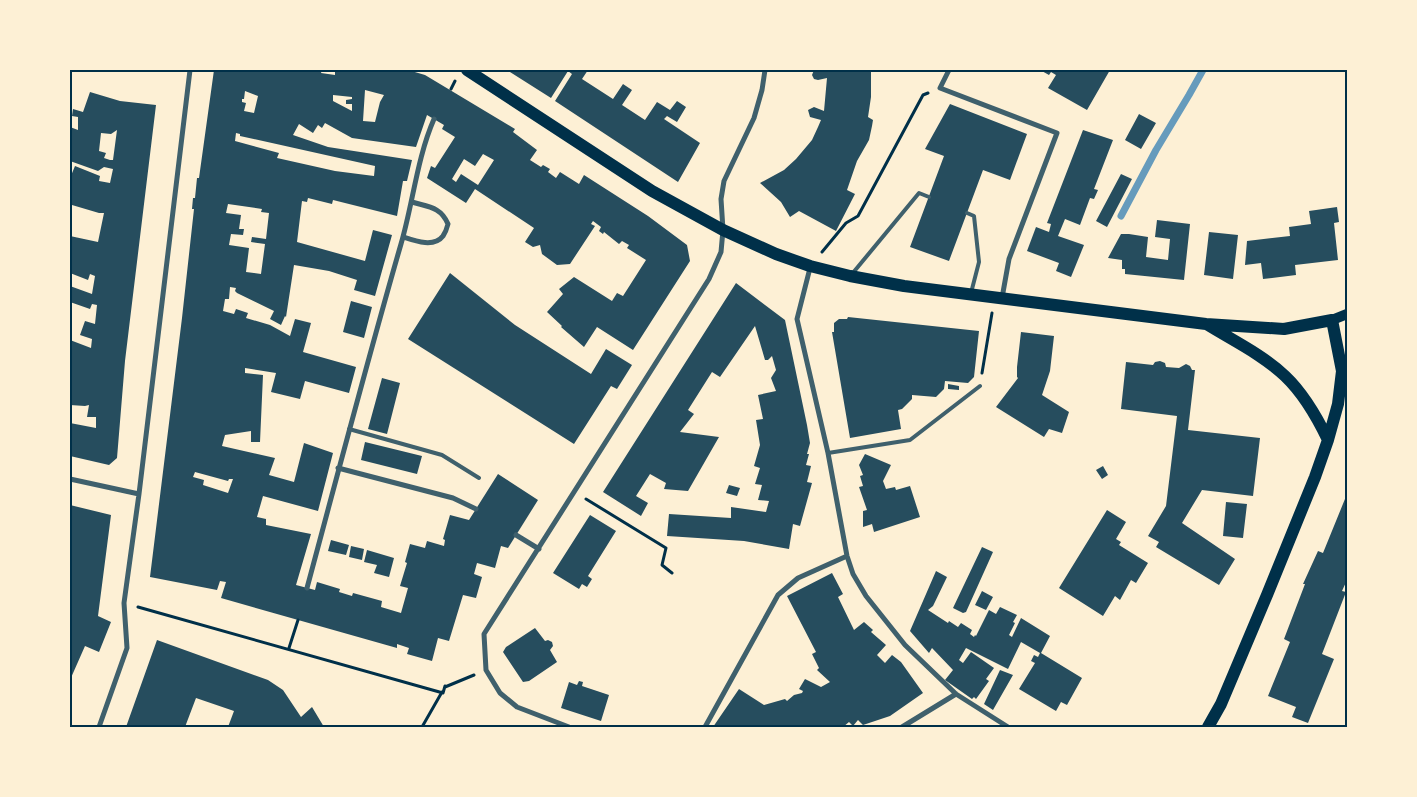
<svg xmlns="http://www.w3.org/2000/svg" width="1417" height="797" font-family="'IBM Plex Serif',serif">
<rect width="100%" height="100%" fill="#fdf0d5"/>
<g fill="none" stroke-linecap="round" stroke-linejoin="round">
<path stroke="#669bbc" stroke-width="7" d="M1121,216L1156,150L1189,95L1203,70"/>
</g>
<path fill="#264d5e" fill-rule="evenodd" d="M214,70H322L321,73L335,75V70H408L425,75L515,129L513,132L537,150L530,160L541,167L543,165L550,169L548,172L556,178L560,172L579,184L584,175L648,216L687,245L690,261L633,350L597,327L584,347L561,327L562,326L547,312L563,294L559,289L574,277L612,301L617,293L623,296L646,260L627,248L629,245L622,241L619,244L604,232L603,234L599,231L601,227L593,221L591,224L595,226L570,264L557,265L542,254L540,245L533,247L525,242L534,228L475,189L466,203L427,178L431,166L435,168L455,137L442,129L444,125L427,115L416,147L352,138L325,123L322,128L318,125L313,133L299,124L293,135L328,147L412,160L407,181H403L397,216L333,200L332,204L308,198L307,202L302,201L297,242L365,261L373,230L392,235L375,296L354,290L357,280L329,271L294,265L286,317L285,316L281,325L270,319L274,311L237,293L235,291L236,288L230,287L229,299H225L223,311L234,314L236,309L248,313L246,318L270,325L290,336L295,319L311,323L303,352L356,367L349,393L305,381L300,399L271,392L276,373L245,368V373L263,375L260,442H251V431L225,435L222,446L275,458L269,475L294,482L304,443L333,453L318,511L263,496L257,517L266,519V525L311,534L296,585L315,590L317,582L340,589L339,592L352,596L353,593L382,601L381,607L401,613L408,588L400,586L407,563L405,562L410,544L425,548L427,541L444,546L445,540L443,539L450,515L469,520L498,474L538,500L508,548L501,546L495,568L477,563L474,574L482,577L476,598L463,595L449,641L438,638L432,661L407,654L409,648L397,644V648L221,598L226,582L220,581L217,590L150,577L182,318L194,209H192L193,198H195L197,178H199ZM365,90L384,95L380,102L375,122L363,121ZM245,91L258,96L254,113L244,111L246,103L242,102V99H244ZM333,95L352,97V99L346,100V104H352V111L333,101ZM236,133L240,134V136L375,166L374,176L335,171L277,158L279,153L235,141ZM483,154L494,160L478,185L461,174L456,182L452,179L464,159L475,166ZM228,204L262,209L261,212L269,213L266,239L252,237L251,242L265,244L261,274L246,272L249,248L229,245L231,234L243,235L244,229H239L241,215L226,213ZM195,472L228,481L229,479H233L228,493L203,485L204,480L193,477Z
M507,70H588L582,79L613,99L623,84L632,90L622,105L645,120L657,102L670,110L677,101L686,107L677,122L667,116L664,119L700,143L678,182L555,101L572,74L568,71L551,98Z
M814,70H871V97L868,117L873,120L872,126L869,140L857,161L847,190L855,194L836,231L799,211L790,217L781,202L760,183L784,170L796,159L812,140L818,127L821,120L810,117L808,110L814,107L824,111L827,78L818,80L814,79L812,75Z
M1040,70H1110L1087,110L1048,88L1056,75L1051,72L1049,75Z
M90,92L120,101L156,105L125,361L117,458L109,465L70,456V423L96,428V417H87L89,405L85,406L70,405V340L91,348L92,339L80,335L85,321L95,324L97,305L92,304L90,309L70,302V286L92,294L95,276L90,274L88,280L70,273V236L98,242L104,213H99L72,205L70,208V178L75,166L100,176L99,181L110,183L113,169L104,167L98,171L70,161V127L78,130V117L72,116L73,109L83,112ZM117,130L113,160H110L104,158L106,153L99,151L101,133L111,134Z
M950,104L1027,134L1010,180L983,170L949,261L910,247L944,156L925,149Z
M1139,114L1156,123L1141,149L1125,140Z
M1083,130L1113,140L1094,189L1098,190L1094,199L1090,198L1080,225L1065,219L1058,236L1084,245L1071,277L1056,271L1059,263L1027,251L1036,227L1049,232L1051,224L1047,223Z
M1121,174L1132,179L1107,227L1096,221Z
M1337,207L1339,222L1334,223L1338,260L1295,265L1296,275L1263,279L1261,263L1245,265L1247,241L1290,236L1289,227L1311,224L1309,211Z
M1157,220L1190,224L1184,280L1125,274V269H1122V260L1108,258L1121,234H1129L1148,237L1146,257L1168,260L1170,239L1155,237Z
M1209,232L1238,235L1233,279L1204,275Z
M450,273L515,325L591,374L606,349L632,365L617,389L611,386L574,444L408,339Z
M736,283L785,320L807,425L810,443L807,454H809L806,465L811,466L807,482L812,483L800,526L793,524L789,549L744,541L667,536L669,514L731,518V507L766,512L769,501L758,500L762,485L755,484L760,468L754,466L760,445L756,420L763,419L758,395L776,391L771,378L776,370L772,356L768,360H765L755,326L720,377L712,372L688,410L694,414L680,432L719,437L688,491L664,489L666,483L650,474L636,496L648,503L641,516L603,492Z
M351,301L372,307L364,338L343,332Z
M848,317L979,331L974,377L968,383L945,381L944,389L936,397L912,395V399L902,409L898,410L901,429L850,438L832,332H834V323L839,319H847Z
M1021,332L1054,336L1050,371L1042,395L1069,412L1062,433L1049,429L1044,437L996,407L1018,378L1017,377V367Z
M1160,361L1165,363L1166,367L1179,368L1186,364L1190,366L1192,370H1195L1188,430L1260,438L1253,496L1202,490L1182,523L1235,559L1219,585L1156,547L1159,542L1148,536L1166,506L1177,416L1121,409L1126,362L1153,365L1155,362Z
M382,378L400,383L387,434L368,429Z
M948,384L959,386V390L948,389Z
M365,442L422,456L417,474L361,460Z
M865,454L891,465L883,481L886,489L895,487L896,490L910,486L920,517L874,532L872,524L863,527V511L867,510L859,487L863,486L860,476L863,475L859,465Z
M1103,466L1108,475L1102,479L1096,470Z
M729,485L740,488L737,496L726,493Z
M1347,494V580L1342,591L1346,592L1322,654L1334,659L1308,723L1292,717L1296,707L1268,696L1290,642L1284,639L1305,584H1303L1318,551L1323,553Z
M1226,502L1247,504L1243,538L1223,536Z
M70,505L111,515L98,616L111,622L99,652L85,646L70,680Z
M1107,510L1126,522L1116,539L1121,542L1119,545L1148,563L1136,583L1131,580L1120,600L1115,596L1103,616L1059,588Z
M590,515L616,531L588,576L592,579L587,587L582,584L579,589L553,573Z
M331,540L349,545L346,555L328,551Z
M351,546L364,549L362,560L349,557Z
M982,547L993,552L966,612L963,613L953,608Z
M367,550L394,558L389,577L374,573L377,565L364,562Z
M936,571L947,577L933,606L928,610L948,623L949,621L958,627L961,623L972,630L970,634L974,637L975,635L976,636L989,610L996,614L1000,607L1017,615L1013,622L1015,623L1009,635L1012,637L1021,618L1050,636L1041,653L1082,678L1067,705L1061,702L1056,711L1019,689L1035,663L1031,661L1034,655L1038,657L1040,653L1021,642L1008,669L966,648L959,660L963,663L971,652L994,668L986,679L989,681L976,699L974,697L972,699L945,680L953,670L932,648L929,653L910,631Z
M832,573L843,594L838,597L854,630L864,622L873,630L871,632L886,645L877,655L885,663L892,655L901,662L923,693L890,716L863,725L858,720L853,726L849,722L843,727H713L739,689L764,705L785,699L787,701L794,695L802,693L803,691L799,689L805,679L821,687L830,682L817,670L819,668L812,654L816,652L787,596Z
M982,591L993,597L986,610L975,605Z
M535,628L545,641L548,640L552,642L553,646L550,650L557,662L529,681L523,682L503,652L506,647Z
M157,640L268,680L283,690L301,717L312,707L324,727H228L234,711L196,698L185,727H126Z
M1000,670L1013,675L993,710L984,704Z
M579,681L583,682L582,686L609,695L601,721L561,708L569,682L577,685Z"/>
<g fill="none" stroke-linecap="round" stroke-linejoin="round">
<path stroke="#003049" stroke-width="3" d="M451,89L455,81
M822,252L846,223L858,216L923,95L928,93
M982,373L992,313
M586,499L666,548L662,565L672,573
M138,607L443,693L445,686
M289,648L298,620
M445,687L474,675
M422,727L442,692"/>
<path stroke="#3f606c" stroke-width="4" d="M967,213L974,216L979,262L971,293
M852,274L919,193L929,197
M349,429L442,455L479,478
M828,453L910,440L980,386"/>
<path stroke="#3f606c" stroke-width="5" d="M949,70L940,88L1057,133L1009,259L1002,298
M403,237C415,241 434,248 443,236C445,233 447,228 448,224C441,207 429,207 412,202
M810,268L797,319L828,453L847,556L853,574L866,596L905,645L956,694L1008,727
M338,468L453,498L476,509
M70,479L139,494
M516,535L539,549
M307,588C338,473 368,358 401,244C413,203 417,158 434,119
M99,727L127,648L124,603L139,494L190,70
M569,727L517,707L500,693L486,670L484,634L709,279L721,252L723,230L721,199L724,181L754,118L762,90L765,70
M705,727L778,595L798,578L847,556
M902,727L956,694"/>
<path stroke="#003049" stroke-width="10" d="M1332,320L1347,314"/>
<path stroke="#003049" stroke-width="12" d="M467,70L652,191L723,230L776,254L810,266L850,276L904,286L1206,324L1284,329L1332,320L1342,371L1338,404L1328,440L1315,477L1267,595L1221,704L1208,727
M1208,325C1234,341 1263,355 1285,376C1304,394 1317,417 1328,440"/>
</g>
<rect width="1417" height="797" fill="none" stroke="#fdf0d5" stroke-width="142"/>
<rect x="71" y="71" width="1275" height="655" fill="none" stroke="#003049" stroke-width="2"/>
</svg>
